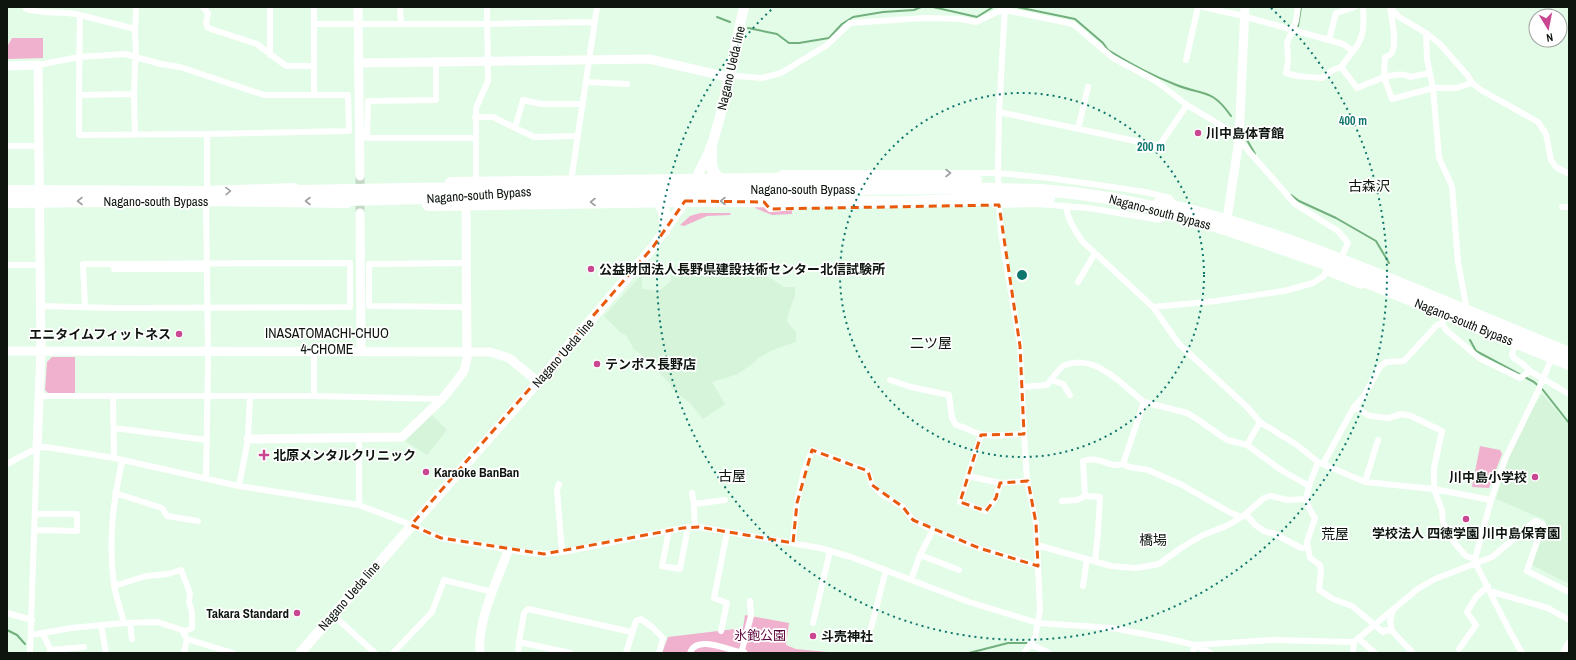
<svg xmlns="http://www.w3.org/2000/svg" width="1576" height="660" font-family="'Archivo Narrow','Noto Sans JP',sans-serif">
<rect width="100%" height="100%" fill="#e3fce7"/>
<path fill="#d5f4d9" d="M736,265L739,266L740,270L750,273L761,272L784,287H795V296L789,311L787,322L796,332V342L772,350L757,359L755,362L738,374L712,382L725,404L703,419L690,403L672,389L670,384L646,359L638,352L635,351L625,334H622L604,316L642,274V289L659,291L671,281V273L676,267Z
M1542,394L1569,425V584L1532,565L1545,520L1496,499L1508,456L1522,425Z
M432,415L447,430L427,455L405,441Z"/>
<path fill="#f0b1cf" d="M12,38H43V58L7,59V47Z
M755,204L763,207L770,212L792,210V214L772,215L755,208Z
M700,213H731L730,215L707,216L684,226L680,225L690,216Z
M52,357H75V393H48L45,390L47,362Z
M1480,446L1500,450L1502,454L1489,488L1472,487Z
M745,615L789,623L786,645L796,649L838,653H662L668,637L743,628Z"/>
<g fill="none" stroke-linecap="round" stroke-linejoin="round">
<path stroke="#71af7c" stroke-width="2" d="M933,7L977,17L993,7
M1017,7L1075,19L1103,43L1108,50C1129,63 1151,75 1174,84C1202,96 1211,87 1231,116
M717,17L730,22
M1298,26L1301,7
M748,28L777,34L789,43H799L829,38L842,24L853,17L883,12L914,10L921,7
M1247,140L1255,154
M1291,195L1299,201L1336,218L1376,241L1389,263
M1470,340L1476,351L1534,382L1543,390L1569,423
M7,630L17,635L25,644
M969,653L1008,643H1027"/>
<path stroke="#c3d9c6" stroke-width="9" stroke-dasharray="9 4.5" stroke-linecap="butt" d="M360,176V213"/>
<path stroke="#fff" stroke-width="6" d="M203,7L208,13L206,23L208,28L257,44L286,66H314
M270,7V55
M314,7V95
M400,7L401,24
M1005,7L999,112L998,173L999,205L1001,233L1020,346L1024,434L1027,480L1036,523L1040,610L1035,638L1024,653
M1203,7L1239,15L1343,44L1353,51L1341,67
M1298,7L1296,21L1287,43L1288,61L1286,73L1297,76L1322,78L1333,70L1341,67L1357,88C1370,83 1397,69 1410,77L1430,73
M1390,7L1399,17L1426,33L1440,44L1468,76L1472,83L1481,90L1538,122L1546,134L1551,160L1556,167L1569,174
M1390,8C1392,19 1398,45 1391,54C1389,56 1387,56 1385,57L1384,77L1392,99L1433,88H1456L1472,83
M26,9C44,15 62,10 80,15C79,55 79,95 79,135L207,134L349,131L348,95H264L180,67L161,64L125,54L79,57L38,65
M80,15L135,29
M314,24H487L594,22
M1426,33L1427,59L1433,88L1439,158L1452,186L1458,262L1466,305
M1329,40L1336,13L1355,7
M1353,51C1365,38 1364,24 1363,7
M1186,60L1198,7
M436,61V100L368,101L367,138H476
M728,77L738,76L762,78L781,73L827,45L850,23L925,18L961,19L976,22L997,12L1005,10L1073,24L1113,58L1156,81L1187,105
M586,82L627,84
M79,95L134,94
M999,112L1159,146L1187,105L1232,132L1295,204L1338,231L1348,243L1343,254
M475,117H493L534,137L578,136
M515,128L523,100L541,104H583
M1078,129L1088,87
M207,134V192
M135,135L134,94L135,63L136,57L135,32L136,7
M7,146H33
M777,176L783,173H998L1049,178L1119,188L1145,192L1170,198L1175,206
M571,181L597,7
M476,183V108L488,81L487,7
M764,202L770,209L796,207
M995,205L1038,204L1088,208L1161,220L1168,213
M1066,207C1068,220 1074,230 1082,241L1153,307L1179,344L1248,408L1260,422L1297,445L1318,462L1365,482L1434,489L1491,500
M1562,207H1569
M466,263L369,264V306L467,307
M7,265H41
M114,269H207
M1326,272L1361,286
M1078,282L1095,253
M41,306L114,308L350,307V263L83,264L85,307
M1153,307L1216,301L1284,291L1313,283L1324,276L1327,268
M1443,320L1442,323L1446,330L1479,358L1520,378L1530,371
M1514,348L1512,355L1514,358L1524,365L1530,371L1569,394
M890,380L911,387L949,395L952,418L956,425C966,427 970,431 979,434C993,438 1010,434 1024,434
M1051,380L1063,384L1070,395
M1023,387L1047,385C1051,380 1060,367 1065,365C1096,353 1122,385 1144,402
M40,396H314L442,399
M113,396L114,458
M314,396V352
M1354,407L1370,416L1388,418L1402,414L1411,416L1442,431L1434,468V489L1442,510L1443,522L1452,540L1466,556L1475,559
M114,428L207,440
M1247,445L1281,470L1309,486
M122,461C113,503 108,541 114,585C116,597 121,611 124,623
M7,464L37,448L46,447L114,458L239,486L359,505L406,523L441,538L522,552L544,554L569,551L683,528L699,527L820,548L851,557L969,602L1038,623L1112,628L1165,638L1195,645L1273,640L1354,642L1419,588L1435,579L1492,557L1535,521L1543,524L1527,571L1569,592
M1123,464L1144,402L1187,413L1197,419L1227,440L1247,445L1260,422
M1323,464L1354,407L1363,397L1380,367L1386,362L1404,361L1437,325L1442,323
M968,476L981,435
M206,479L208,358L206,200
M1365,482L1378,440
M1000,483L996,498L986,511L960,502L968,476L1000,483L1028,481
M559,484L557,490L562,552
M239,486L248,439L250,396
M115,493L162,508L167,516L198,521
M692,493L694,504
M1306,499L1310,510L1315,518L1307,542L1310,558L1320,565L1321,572L1319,590L1333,599L1352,606L1383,632L1385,630L1392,631
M1062,501L1077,500L1085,496
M359,505V438
M1246,514L1255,525L1266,532L1273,533L1301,548H1308
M695,527L694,504L725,500
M35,530L77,531V514H35
M669,530L662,566L680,569L688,527
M793,543L797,503L804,471L812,450L868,471L872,485L880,493L903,507L913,520L933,530L979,548L1038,566
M1037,545L1111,566L1136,568L1159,564L1181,548L1203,535L1226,526L1242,517L1264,498L1270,496L1288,500L1306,499L1309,486L1318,462
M920,555L959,570
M1095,561L1098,533L1100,497L1085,496L1083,461C1100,455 1109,469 1123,464L1129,467L1148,470L1180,484L1231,513L1242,517
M911,580L920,555L933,530
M114,586L146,576L168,574L181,570L190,593L189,602L192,612V628L183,632
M1083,586L1087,559
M1489,591L1548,608L1569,620
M1393,609L1390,622L1392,631L1413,653
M7,613L32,620
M333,615L375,653
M130,623L132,639
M813,623L830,551
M101,625L106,653
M871,628L886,570
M721,631L727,603L714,598L727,532
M43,634L52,653
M31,635L71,628L124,623L157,622L182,630L187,639L184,653
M1358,638L1375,653
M187,639L233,653
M519,642L570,653
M1030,644L1049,653
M1459,649L1476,625L1467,612L1476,597L1488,586
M50,650L84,647
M742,650L751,616L750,601
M30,653L37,448
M393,653L432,612L444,580L493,592
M518,653L519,642L524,613L528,609L632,632
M626,653L636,621L641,619L652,627L663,638L659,653
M690,653C696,635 726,649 739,652L742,650L745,653
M1193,653L1195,645L1210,653
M1353,653L1354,642
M1522,653C1505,624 1491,594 1476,564L1475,559L1491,500L1506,457L1538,391L1553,355
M1563,653L1569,642"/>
<path stroke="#fff" stroke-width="9" d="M358,7L360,176
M358,63L649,59L728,77
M7,66L38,65L41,351L37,448
M360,213L361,351
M1226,226L1239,140L1245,7
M7,351L490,352L509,358L538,382
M248,439L402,437L442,399L455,383L464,371L467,359L466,205
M480,653C477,621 497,581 508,551"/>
<path stroke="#fff" stroke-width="10" d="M300,653L538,382L653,247L685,201L711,148L720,117L744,7"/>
<path stroke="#fff" stroke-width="12" d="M711,148C711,161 709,172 721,180
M451,183L770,179H924L976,180
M7,191L207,192L294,189L298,191L460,188
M7,202L206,200L347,202L350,200L426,198L498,192L960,188L1040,190L1073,193L1116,199L1161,209L1164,212L1225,229L1329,265L1364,281L1569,364
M657,202C666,209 666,219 665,230
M1159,203C1245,221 1328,254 1409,287C1462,309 1516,331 1569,353
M428,205L685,201L896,202L1049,198"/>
</g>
<defs><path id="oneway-chevron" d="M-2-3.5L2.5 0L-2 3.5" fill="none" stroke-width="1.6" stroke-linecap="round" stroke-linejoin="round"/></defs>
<g stroke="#9ea19f">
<use href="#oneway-chevron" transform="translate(948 173)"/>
<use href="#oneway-chevron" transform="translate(228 191) rotate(-2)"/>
<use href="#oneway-chevron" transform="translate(80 201) rotate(180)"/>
<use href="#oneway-chevron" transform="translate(308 201) rotate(-180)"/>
<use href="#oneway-chevron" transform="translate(723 201) rotate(-180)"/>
<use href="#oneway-chevron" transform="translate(593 202) rotate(180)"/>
</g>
<path fill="none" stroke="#e8590c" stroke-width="3" stroke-dasharray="8 5" stroke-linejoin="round" d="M685,201L764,202L770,209L999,205L1020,346L1024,434L981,435L960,502L986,511L996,498L1000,483L1028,481L1036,523L1038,566L979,548L913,520L903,507L872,485L868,471L812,450L797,503L793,543L699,527L683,528L544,554L441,538L411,525L653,247Z"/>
<g fill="none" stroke="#0f766e" stroke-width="2" stroke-dasharray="2 4">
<circle cx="1022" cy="275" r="182"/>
<path d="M1271 8A365 365 0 1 1 773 8"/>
</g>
<g fill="#c84790" stroke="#fff" stroke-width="1.5">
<circle cx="1198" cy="133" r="4"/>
<circle cx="591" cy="269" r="4"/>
<circle cx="179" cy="334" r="4"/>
<circle cx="597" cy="364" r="4"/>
<path d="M262 449h4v4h4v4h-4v4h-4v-4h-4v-4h4z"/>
<circle cx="426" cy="472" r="4"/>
<circle cx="1535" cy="477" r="4"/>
<circle cx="1466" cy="519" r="4"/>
<circle cx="297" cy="613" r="4"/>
<circle cx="813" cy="636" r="4"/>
</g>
<g text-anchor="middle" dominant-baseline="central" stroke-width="3.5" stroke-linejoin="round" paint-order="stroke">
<g font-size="13" fill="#0d150e" stroke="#fff">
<text transform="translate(731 68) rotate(-77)">Nagano Ueda line</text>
<text x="803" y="189">Nagano-south Bypass</text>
<text transform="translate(479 195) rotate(-4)">Nagano-south Bypass</text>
<text x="156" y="201">Nagano-south Bypass</text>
<text transform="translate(1160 212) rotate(15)">Nagano-south Bypass</text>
<text transform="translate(1464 322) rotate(22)">Nagano-south Bypass</text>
<text transform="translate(563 353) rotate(-49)">Nagano Ueda line</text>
<text transform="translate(349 596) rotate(-49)">Nagano Ueda line</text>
</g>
<g font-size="13" font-weight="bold" fill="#0d150e" stroke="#fff" text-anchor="start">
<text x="1206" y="133">川中島体育館</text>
<text x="599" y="269">公益財団法人長野県建設技術センター北信試験所</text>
<text x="171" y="334" text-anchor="end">エニタイムフィットネス</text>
<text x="605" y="364">テンポス長野店</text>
<text x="273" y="455">北原メンタルクリニック</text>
<text x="434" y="472">Karaoke BanBan</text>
<text x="1527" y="477" text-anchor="end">川中島小学校</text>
<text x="1466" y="533" text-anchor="middle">学校法人 四徳学園 川中島保育園</text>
<text x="289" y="613" text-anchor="end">Takara Standard</text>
<text x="821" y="636">斗売神社</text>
</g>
<g font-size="13" fill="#5c043c" stroke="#fff">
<text x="760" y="635">氷鉋公園</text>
</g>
<g font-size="14" fill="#0d150e" stroke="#fff">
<text x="1369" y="186">古森沢</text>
<text x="327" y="333">INASATOMACHI-CHUO<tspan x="327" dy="16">4-CHOME</tspan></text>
<text x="931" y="343">二ツ屋</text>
<text x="732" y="476">古屋</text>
<text x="1335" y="534">荒屋</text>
<text x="1153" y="540">橋場</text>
</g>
</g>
<circle cx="1022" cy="275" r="6" fill="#0f766e" stroke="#fff" stroke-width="2"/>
<g font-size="12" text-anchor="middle" font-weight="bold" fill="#0f766e" stroke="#fff" stroke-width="3.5" stroke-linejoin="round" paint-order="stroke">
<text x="1353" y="125">400 m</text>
<text x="1151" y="151">200 m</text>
</g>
<rect width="1576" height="660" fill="none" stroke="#0d150e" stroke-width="16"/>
<g transform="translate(1548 28) rotate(170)"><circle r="19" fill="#ffffff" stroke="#9ea19f"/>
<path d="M0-3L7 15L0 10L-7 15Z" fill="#c84790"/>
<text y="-6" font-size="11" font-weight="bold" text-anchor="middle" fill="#0d150e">N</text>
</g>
</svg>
